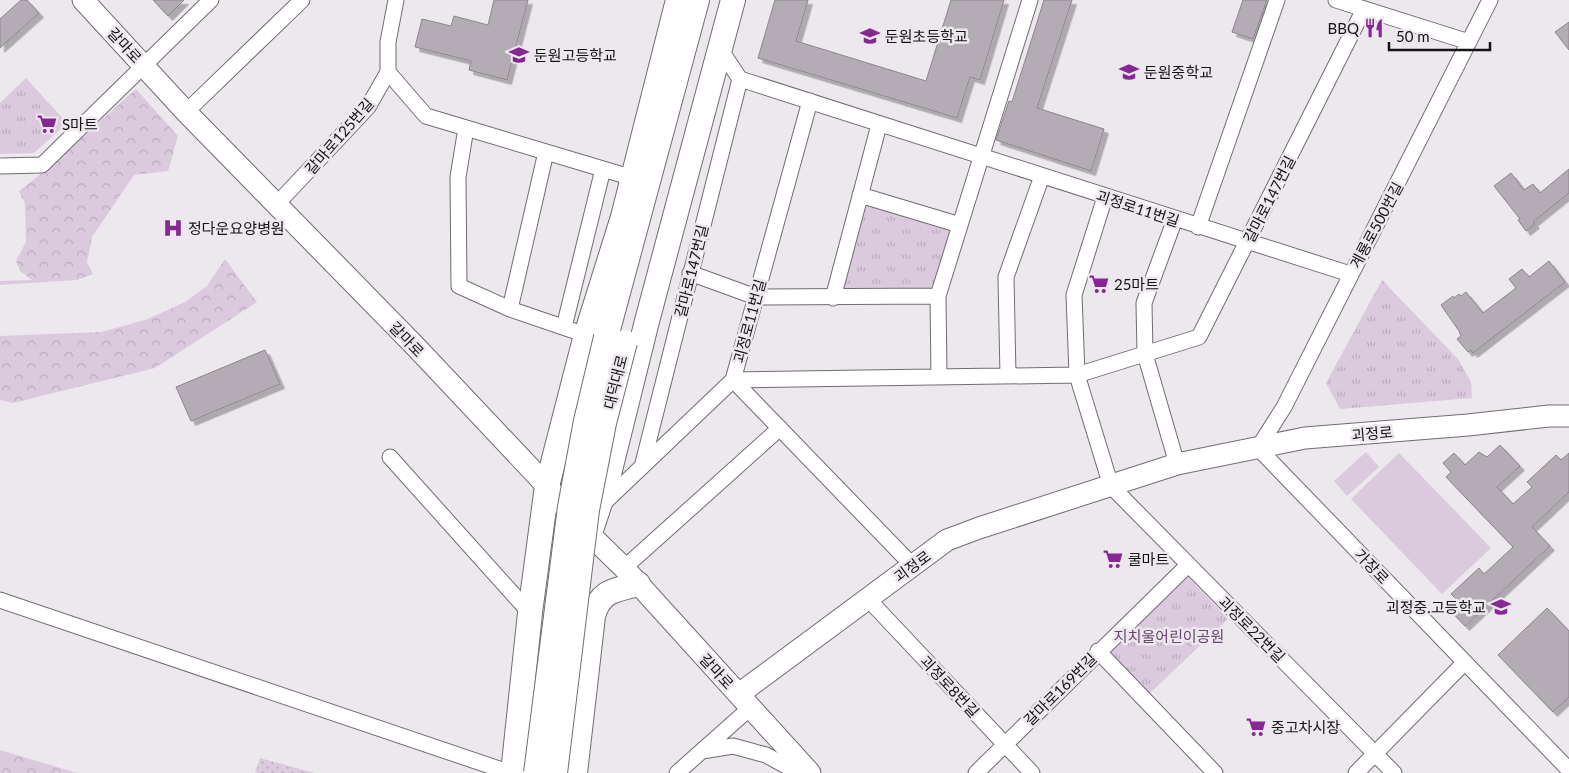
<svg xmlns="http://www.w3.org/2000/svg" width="1569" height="773" font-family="Lato,'Noto Sans KR',sans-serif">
<defs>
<pattern id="grass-dots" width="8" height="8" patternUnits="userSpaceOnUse" patternTransform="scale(1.25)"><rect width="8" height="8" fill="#dbc9de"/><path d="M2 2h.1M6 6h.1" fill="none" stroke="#bbacbe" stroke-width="1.8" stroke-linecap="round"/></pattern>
<pattern id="forest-crowns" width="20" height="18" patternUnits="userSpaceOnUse" patternTransform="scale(1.25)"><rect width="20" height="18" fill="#dbc9de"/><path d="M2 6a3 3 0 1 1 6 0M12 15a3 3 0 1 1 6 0" fill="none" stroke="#bbacbe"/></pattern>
<pattern id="park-tufts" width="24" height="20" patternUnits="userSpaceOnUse" patternTransform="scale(1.25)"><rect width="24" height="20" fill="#dbc9de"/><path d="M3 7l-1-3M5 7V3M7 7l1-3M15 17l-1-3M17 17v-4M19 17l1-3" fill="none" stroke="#bbacbe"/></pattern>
<filter id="shadow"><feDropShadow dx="4.5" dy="4.5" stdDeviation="0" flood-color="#0004"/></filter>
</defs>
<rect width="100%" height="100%" fill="#ede7ee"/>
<path fill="url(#grass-dots)" d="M260,758L314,773H255Z"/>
<path fill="url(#forest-crowns)" d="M136,89L178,136L168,171L134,175L92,237L87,262L93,274L77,280L0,285V281L32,280L20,271L16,261L26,242L25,204L19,191L45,171Z
M225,259L257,302L155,368L13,403L0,400V336L102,332L148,319L185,302L207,286Z
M0,750L77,773H0Z"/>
<path fill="url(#park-tufts)" d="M26,78L67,123L34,153L0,154V103Z
M864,203L952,228L935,288H840Z
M1382,280L1458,359L1471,382L1472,398L1340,409L1326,383Z
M1188,577L1228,619L1149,694L1109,653Z"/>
<path fill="#dbc9de" d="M1366,452L1379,467L1347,496L1334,481Z
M1399,453L1491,548L1442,594L1351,499Z"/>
<path fill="#b3acb4" stroke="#8c868c" filter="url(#shadow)" d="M21,0H27L39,13L0,48V19Z
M153,0H184L168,16Z
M494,0H528L507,80L469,70L471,61L415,47L422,19L451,26L454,16L488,25Z
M775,0H808L796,41L926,81L951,0H1004L980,80L970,77L957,118L758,58Z
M1044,0H1072L1037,108L1104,129L1091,171L996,140L1009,101L1012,102Z
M1243,0H1267L1253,39L1232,32Z
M1569,22V50L1555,32Z
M1569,169V193L1533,222L1535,224L1526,231L1518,220L1520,219L1494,186L1511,173L1524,190L1533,184L1540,193Z
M1549,261L1565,282L1473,353L1471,350L1468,352L1457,339L1461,336L1459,331L1441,305L1453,296L1454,298L1459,294L1461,296L1466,292L1483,313L1516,288L1509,279L1522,269L1529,277Z
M265,350L280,384L191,421L176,387Z
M1500,445L1520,466L1497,487L1513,504L1532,487L1527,482L1556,455L1561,460L1569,453V492L1532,527L1550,546L1465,626L1447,607L1456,599L1451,594L1479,568L1484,574L1513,547L1446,477L1451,472L1443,463L1454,453L1465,465L1479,452L1487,457Z
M1547,608L1569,631V697L1553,712L1498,655Z"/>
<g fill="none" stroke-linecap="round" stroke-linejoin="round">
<defs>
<path id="minor" d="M1336,0L1469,42
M1490,0L1284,407L1258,448L1569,770
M720,49L740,79L1350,274
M388,72L426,116L633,178
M810,101L733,380L912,565
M186,112L302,0
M466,128L458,177L459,286L510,309L586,335
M0,166L42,165L211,0
M860,195L960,225
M1105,197L1074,295L1077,375L1111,486L1394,773
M276,205L368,107L388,72V42L396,0
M1175,219L1144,303L1145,354L1177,464
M1198,227L1277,0
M690,273L756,297L938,296
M833,298L879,125
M510,309L546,152
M564,327L603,169
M1008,376L1006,277L1042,176
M939,377L938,296L1030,0
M390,457L530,613
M643,463L740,79
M607,500L733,380L1077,375L1199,337L1364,9
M624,568L780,428
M868,599L1032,773
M0,600L511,773
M1098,651L1215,773
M702,751L733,746L766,755L786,766L805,768
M677,773L750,708
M976,773L1188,565
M1356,773L1465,662"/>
<path id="secondary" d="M83,0L186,112L417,348L547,486L578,523L624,568L810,773
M739,694L947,540L979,528L1177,464L1305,438L1468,425L1549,416H1569"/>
<path id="primary" d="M606,337L697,0
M591,530L607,482L647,321L733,0
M513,773L530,613L547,486L586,335L623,217L678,0
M575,773L593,616C600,591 614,590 638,584"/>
</defs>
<use href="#minor" stroke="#716c72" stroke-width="17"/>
<use href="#secondary" stroke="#716c72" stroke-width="23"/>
<use href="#primary" stroke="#716c72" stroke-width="26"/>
<use href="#minor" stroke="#fff" stroke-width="15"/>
<use href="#secondary" stroke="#fff" stroke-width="21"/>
<use href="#primary" stroke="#fff" stroke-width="24"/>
<defs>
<path id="primary-bridge" d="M536,773L570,507L586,421L606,337
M555,773L587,510L604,423L625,342"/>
</defs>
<use href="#primary-bridge" stroke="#716c72" stroke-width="26" stroke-linecap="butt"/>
<use href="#primary-bridge" stroke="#fff" stroke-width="24"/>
</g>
<defs>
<symbol id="restaurant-bare" viewBox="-9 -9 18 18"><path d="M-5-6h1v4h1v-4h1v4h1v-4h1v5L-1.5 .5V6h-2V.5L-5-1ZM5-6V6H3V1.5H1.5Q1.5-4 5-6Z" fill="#862893" stroke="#ede7ee" stroke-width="2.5" paint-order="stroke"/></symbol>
<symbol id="school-bare" viewBox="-9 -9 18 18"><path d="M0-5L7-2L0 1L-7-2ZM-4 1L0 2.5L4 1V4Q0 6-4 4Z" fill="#862893" stroke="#ede7ee" stroke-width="2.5" paint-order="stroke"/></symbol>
<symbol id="supermarket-bare" viewBox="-9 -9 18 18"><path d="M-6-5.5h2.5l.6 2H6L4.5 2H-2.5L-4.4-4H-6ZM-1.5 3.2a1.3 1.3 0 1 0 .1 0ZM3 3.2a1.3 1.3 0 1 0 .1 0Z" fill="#862893" stroke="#ede7ee" stroke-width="2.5" paint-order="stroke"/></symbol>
<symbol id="hospital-bare" viewBox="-9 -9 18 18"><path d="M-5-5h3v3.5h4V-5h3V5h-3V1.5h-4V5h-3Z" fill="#862893" stroke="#ede7ee" stroke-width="2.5" paint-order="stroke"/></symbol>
</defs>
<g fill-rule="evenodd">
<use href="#restaurant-bare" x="1360" y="14" width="28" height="28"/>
<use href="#school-bare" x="856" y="22" width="28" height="28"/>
<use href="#school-bare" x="505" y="41" width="28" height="28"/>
<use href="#school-bare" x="1115" y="58" width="28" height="28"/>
<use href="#supermarket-bare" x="33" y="110" width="28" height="28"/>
<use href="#hospital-bare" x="159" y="214" width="28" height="28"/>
<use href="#supermarket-bare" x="1085" y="270" width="28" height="28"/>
<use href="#supermarket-bare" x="1099" y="545" width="28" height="28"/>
<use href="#school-bare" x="1487" y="593" width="28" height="28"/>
<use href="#supermarket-bare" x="1242" y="713" width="28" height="28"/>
</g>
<g text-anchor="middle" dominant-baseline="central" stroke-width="5" stroke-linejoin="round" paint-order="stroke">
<g font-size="15" fill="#141215" stroke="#ede7ee" text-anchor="start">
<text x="1359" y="28" text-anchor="end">BBQ</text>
<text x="885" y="36">둔원초등학교</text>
<text x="534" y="55">둔원고등학교</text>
<text x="1144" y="72">둔원중학교</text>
<text x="62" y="124">S마트</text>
<text x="188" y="228">정다운요양병원</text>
<text x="1114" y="284">25마트</text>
<text x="1128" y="559">쿨마트</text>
<text x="1486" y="607" text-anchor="end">괴정중.고등학교</text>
<text x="1271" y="727">중고차시장</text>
</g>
<g font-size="15" fill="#141215" stroke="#ede7ee">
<text transform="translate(125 45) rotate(47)">갈마로</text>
<text transform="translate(339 136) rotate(-49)">갈마로125번길</text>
<text transform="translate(1269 199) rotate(-63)">갈마로147번길</text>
<text transform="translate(1138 208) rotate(18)">괴정로11번길</text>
<text transform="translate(1376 225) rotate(-62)">계룡로500번길</text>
<text transform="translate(691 271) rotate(-76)">갈마로147번길</text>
<text transform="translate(749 321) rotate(-75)">괴정로11번길</text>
<text transform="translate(407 339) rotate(46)">갈마로</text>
<text transform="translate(615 382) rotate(-76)">대덕대로</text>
<text transform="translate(1372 433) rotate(-5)">괴정로</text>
<text transform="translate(912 566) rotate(-36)">괴정로</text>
<text transform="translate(1372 566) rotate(46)">가장로</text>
<text transform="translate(1252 629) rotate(45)">괴정로22번길</text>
<text transform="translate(717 671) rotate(47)">갈마로</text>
<text transform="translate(950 686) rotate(47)">괴정로8번길</text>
<text transform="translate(1060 689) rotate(-45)">갈마로169번길</text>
</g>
<g font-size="15" fill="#69476e" stroke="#ede7ee">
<text x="1169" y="636">지치울어린이공원</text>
</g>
</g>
<path d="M1389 42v8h101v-8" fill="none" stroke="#141215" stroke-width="2.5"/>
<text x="1396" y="42" font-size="15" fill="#141215" stroke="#ede7ee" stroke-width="4" paint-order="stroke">50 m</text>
</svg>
